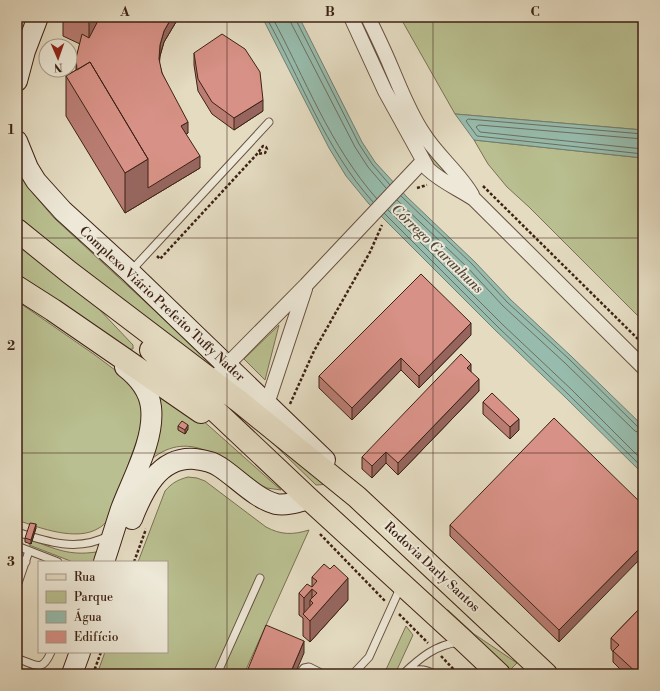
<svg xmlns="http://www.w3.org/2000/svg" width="660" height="691" font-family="'Libre Bodoni',serif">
<rect width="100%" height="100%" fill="#e4dbc1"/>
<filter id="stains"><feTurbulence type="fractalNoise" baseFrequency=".005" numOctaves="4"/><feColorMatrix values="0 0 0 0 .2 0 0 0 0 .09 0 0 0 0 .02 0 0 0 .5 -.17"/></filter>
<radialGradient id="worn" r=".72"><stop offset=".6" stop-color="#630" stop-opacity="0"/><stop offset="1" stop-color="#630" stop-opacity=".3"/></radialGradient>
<path fill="#b9bf90" stroke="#7c7052" d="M359,17H361L391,85L412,128L422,144L431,155L457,180L443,174L437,169L421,145L389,85Z
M400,17H643V130L455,114Z
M474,140L643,158V321L529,207L507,187L488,164Z
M17,164L31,191L54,218L267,414L70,259L17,215Z
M17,239L97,307L133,345V349H128L17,275Z
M17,301L95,355L131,382L137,390L143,412L139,434L109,519C106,522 103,526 99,528C77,542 40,528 17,520Z
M279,325L265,380L244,359Z
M155,389L200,418L281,490L267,488L259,484C223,460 188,425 147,463Z
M222,394L331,484L316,485Z
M188,477L197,478L205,481L266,527C281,535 293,535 309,530L244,674H97L105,652H167V562H138L165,491C172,483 177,480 188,477Z
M31,540C56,549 69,556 96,552L94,562H73L29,545Z
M444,610H448L474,634L517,663L508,672Z
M406,626L413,635L395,674H384Z"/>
<path fill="#97bcad" stroke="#737e70" d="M262,17H299L362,142L375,162L407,197L475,262L510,299L571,356L643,426V474L565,397L495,330L369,204L346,176L329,148Z
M455,114L643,130V158L474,140Z"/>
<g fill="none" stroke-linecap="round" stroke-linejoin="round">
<path stroke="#6a6f61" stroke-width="1" d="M266,17C301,79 325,149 373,202
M272,17C305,78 330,146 377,199
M290,17L291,23L355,147L368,167L386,188
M295,17L296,20L359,144L372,164L390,185
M643,134L468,119L466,121L477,136L643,154
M643,139L479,125L476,127L480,132L643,149
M401,196L472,264L507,302L569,359L638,427L643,429
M397,200L468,268L503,306L565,363L635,431L643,434
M388,210L502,324L572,390L643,461
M384,213L498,327L568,394L643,468"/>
<defs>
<path id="lane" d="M130,272L269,122
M17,532C47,542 78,552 108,536
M17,546L58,562
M17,558L26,562
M17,586L29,551
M17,663L19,659C36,665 42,673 51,652
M406,673C416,669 424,668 434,674
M217,674L260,578
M299,674L304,668L309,667L323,674
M353,674L369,657L401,586
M403,674C420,658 435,645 459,642"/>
<path id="street" d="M351,17L385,91L428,169C442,182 459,189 474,199L643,367
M368,17C376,34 384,50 391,67C401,90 409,112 423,133C437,156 459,172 472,195
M220,372L306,285L423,161
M267,404L305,289"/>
<path id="secondary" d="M17,81L25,51L38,17
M17,141L28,168L36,181L63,211L130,272L325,460
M132,519C143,491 159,456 195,459C204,460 213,462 220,467C237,478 256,499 276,504C286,506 298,502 309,499
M104,562C110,544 115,527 121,509C132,479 155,440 151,407C149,390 138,377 125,367
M72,674L80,652"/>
<path id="primary" d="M17,230L69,272L240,402L357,497L546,674
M17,287L53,310L201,412
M151,350L309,499L464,641L499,674"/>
</defs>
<use href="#lane" stroke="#685040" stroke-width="9"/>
<use href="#street" stroke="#685040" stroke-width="16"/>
<use href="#secondary" stroke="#3e2215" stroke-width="22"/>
<use href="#primary" stroke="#3e2215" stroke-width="24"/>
<path stroke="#3e2215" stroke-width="2.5" stroke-dasharray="3 2" stroke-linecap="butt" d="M483,186L643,344
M417,188L427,185
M157,256L160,259L257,154L263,146L266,147L267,149L265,153L257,154
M290,404L314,351L370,252L382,225
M320,534L385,601
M134,562L146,529
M399,614L428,643
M441,656L458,674
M93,674L101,652"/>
<use href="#lane" stroke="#ede8d7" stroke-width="7"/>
<use href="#street" stroke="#ede8d7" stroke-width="14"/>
<use href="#secondary" stroke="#ede8d7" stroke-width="20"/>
<use href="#primary" stroke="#e4dbc1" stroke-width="22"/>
</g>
<path fill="#b97d73" stroke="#3e2215" d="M63,17H179L164,42L160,56L159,62L162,73L188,133L186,135L200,168L125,213L66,116V76L76,70V58L80,44L63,36Z
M194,53L263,111L234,130L212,114L198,91L194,65Z
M471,335L419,388L401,370L352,420L319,388V376Z
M471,372L479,391L398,475L386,463L372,478L362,469V457Z
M483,402L519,430L510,439L483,414Z
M178,426L188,429L185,434L178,430Z
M643,505L559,642L450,536V525Z
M36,528L31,544L25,542V538Z
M312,577L348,600L310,642L303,636V618L299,615V593L312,587Z
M643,605V674H625L613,662V652L611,649V638Z"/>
<path fill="#96665e" stroke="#3e2215" d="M89,17H106L89,49Z
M172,17H179L164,42L160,56L159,70L160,45L164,31Z
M263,100V111L234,130V118Z
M188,122V133L181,138V126Z
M200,156V168L125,213V173L148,159Z
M471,323V335L419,388V376Z
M401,358V370L352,420V408Z
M471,364V375L467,368Z
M479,379V391L398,475V463Z
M519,419V430L510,439V427Z
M188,425V429L185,434V430Z
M386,452V463L372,478V466Z
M36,524V528L31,544V540Z
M643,545V556L559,642V630Z
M348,578V600L310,642V621Z
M312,589V602L310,600V612L304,615V598Z
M304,641V653L295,674H290Z"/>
<path fill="#d79186" stroke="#3e2215" d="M100,17H172L164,31L160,45L159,59L162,73L188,122L181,126L200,156L148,188V159L90,62L77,70L76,58L82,34L89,38Z
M222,34L245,49L260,72L263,100L234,118L212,102L198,79L194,53Z
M90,62L148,159L125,173L66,76Z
M421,274L471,323L419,376L401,358L352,408L319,376Z
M461,354L471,364L467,368L479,379L398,463L386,452L372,466L362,457Z
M492,393L519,419L510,427L483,402Z
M554,418L643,505V545L559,630L450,525Z
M182,421L188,425L185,430L178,426Z
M30,523L36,524L31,540L25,538Z
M324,564L330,569L334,565L348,578L310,621L303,614L313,603L310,600L317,593L312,589L304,598L299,593L307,584L312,587L317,581L312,577Z
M643,605V674H638L613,651L619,645L611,638Z
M266,625L304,641L290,674H246Z"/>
<path fill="none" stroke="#3e2215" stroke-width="1" stroke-opacity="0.55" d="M227,17V674M433,17V674M17,238H643M17,453H643"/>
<g text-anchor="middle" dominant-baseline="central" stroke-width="4" stroke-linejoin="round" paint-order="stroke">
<g font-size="13" fill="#3e2215" stroke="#ede8d7">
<text transform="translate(162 304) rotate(43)">Complexo Viário Prefeito Tuffy Nader</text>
<text transform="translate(432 567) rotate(43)">Rodovia Darly Santos</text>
</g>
<g font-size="14" font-style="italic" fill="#54483b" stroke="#ede8d7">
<text transform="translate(437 249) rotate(44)">Córrego Garanhuns</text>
</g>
</g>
<rect width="660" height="691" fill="none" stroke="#e4dbc1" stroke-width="44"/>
<rect x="38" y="561" width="130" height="92" fill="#ede8d7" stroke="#a79989"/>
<rect x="46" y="574" width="20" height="6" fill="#e4dbc1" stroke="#a79989"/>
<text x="74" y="581" font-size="12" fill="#3e2215">Rua</text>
<rect x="46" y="591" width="20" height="12" fill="#b9bf90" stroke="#a79989"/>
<text x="74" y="601" font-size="12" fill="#3e2215">Parque</text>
<rect x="46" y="611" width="20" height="12" fill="#97bcad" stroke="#a79989"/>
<text x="74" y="621" font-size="12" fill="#3e2215">Água</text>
<rect x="46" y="631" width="20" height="12" fill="#d79186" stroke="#a79989"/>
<text x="74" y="641" font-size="12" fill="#3e2215">Edifício</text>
<g transform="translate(58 58) rotate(178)"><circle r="19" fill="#ede8d7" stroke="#a79989"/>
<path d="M0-3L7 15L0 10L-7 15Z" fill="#8f2418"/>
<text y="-6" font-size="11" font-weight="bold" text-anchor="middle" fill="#3e2215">N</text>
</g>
<rect x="22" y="22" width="616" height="647" fill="none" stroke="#3e2215" stroke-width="1.5"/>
<g font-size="13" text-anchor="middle" font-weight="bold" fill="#3e2215">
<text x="125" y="16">A</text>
<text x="330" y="16">B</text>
<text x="535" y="16">C</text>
<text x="11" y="134">1</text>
<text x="11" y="350">2</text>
<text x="11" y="566">3</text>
</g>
<rect width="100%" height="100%" filter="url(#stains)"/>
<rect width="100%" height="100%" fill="url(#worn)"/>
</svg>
